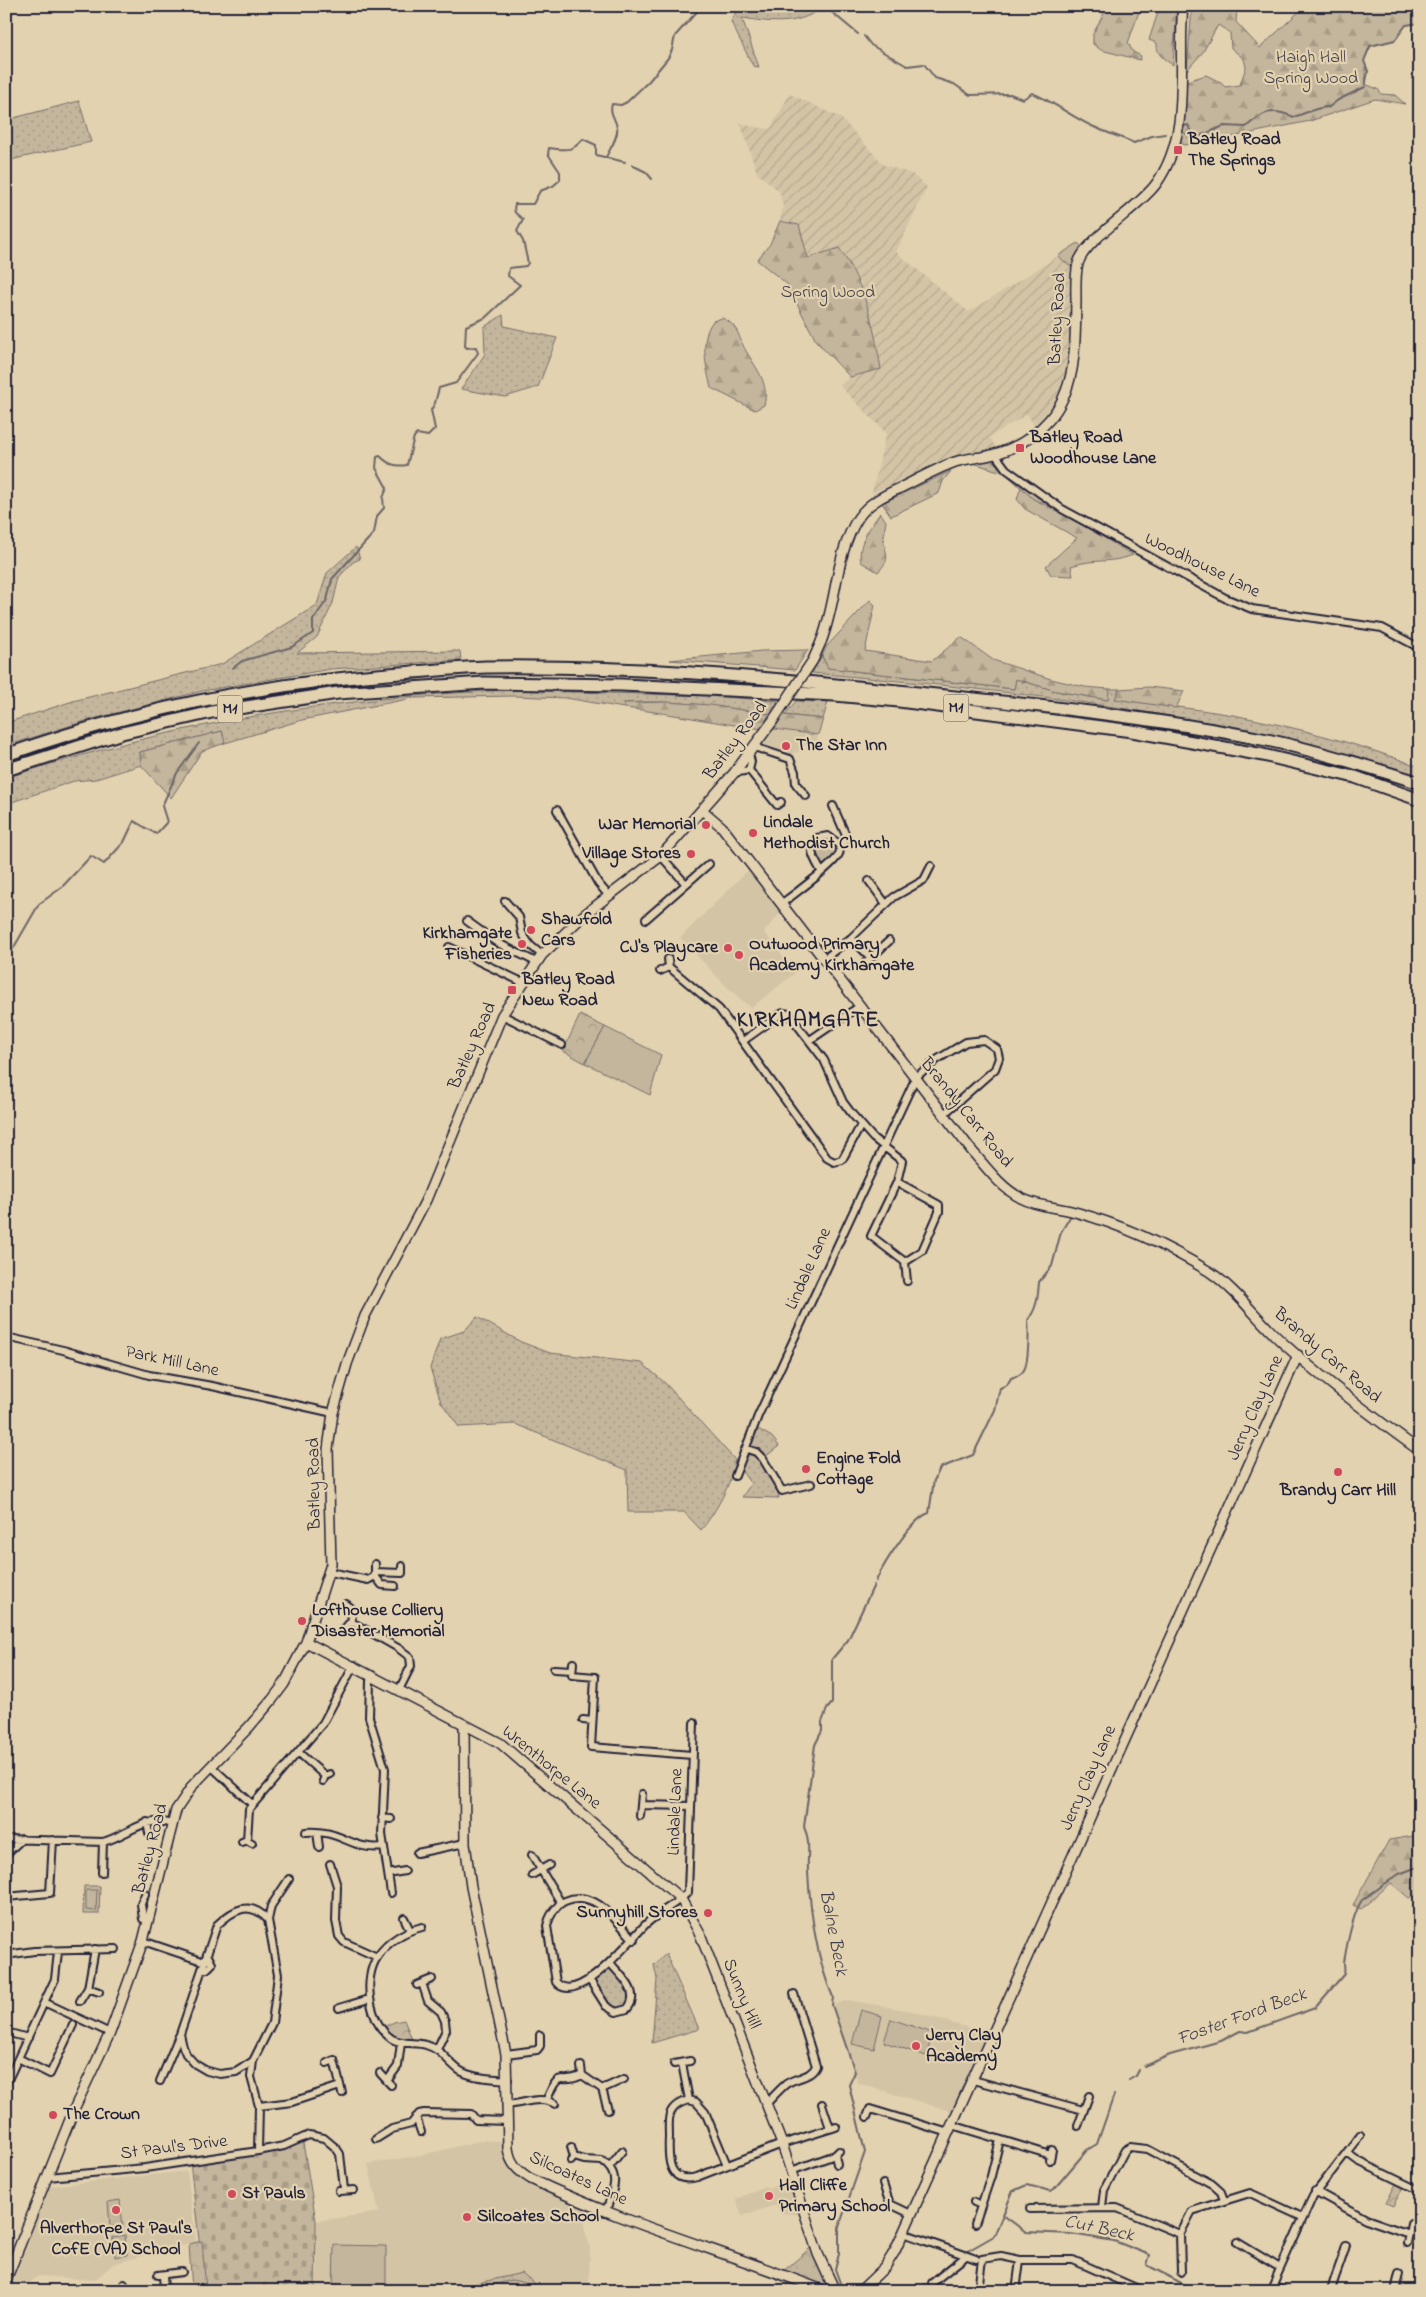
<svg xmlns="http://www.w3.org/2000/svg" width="1426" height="2297" font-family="'Indie Flower',sans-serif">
<defs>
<pattern id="industrial-furrows" width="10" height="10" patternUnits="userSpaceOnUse" patternTransform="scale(1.25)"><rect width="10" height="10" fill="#d4c4a6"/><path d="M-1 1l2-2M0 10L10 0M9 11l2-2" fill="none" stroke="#b6a890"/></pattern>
<pattern id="grass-dots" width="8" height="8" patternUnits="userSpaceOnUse" patternTransform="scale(1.25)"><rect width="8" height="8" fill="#c4b69c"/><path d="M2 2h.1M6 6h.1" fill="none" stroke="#a89c87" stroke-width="1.8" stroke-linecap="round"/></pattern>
<pattern id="forest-firs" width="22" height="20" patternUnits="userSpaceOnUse" patternTransform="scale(1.25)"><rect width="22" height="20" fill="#c4b69c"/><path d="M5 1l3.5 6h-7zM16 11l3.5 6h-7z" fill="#a89c87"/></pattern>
<pattern id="cemetery-stones" width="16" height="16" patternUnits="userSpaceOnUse" patternTransform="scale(1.25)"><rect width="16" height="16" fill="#c4b69c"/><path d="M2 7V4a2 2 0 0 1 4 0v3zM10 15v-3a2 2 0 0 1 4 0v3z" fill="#a89c87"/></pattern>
<pattern id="park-crowns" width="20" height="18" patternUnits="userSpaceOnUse" patternTransform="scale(1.25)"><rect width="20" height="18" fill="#c4b69c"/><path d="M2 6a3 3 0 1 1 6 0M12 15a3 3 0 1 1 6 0" fill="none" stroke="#a89c87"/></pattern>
</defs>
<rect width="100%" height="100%" fill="#e3d2af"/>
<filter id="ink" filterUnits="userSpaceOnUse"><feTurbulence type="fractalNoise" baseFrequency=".02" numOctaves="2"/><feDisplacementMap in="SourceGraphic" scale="10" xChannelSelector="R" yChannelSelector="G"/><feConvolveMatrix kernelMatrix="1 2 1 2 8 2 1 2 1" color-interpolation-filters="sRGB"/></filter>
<g filter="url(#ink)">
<path fill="#d4c4a6" d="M774,729L818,735L816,747L805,745L800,751L787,755L759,747Z
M748,870L781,912L764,932L795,973L751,1008L727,987L680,938Z
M848,2000L912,2011L992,2035L957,2113L858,2083L832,2005Z
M483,2140L508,2142L516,2168L590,2207L584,2227L590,2247L589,2291H315L316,2221L379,2212L368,2164L422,2155Z
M187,2171L196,2242L113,2264L95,2280L38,2276L27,2285L12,2283L50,2186Z
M791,2180L801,2215L782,2213L776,2205L742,2216L736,2199L765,2186L768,2188Z"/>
<path fill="url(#industrial-furrows)" d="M790,94L841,118L884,165L912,174L927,187L896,252L969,312L1058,256L1071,267V353L1068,375L1049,412L1036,428L1027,414L990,437L997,450L961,456L872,493L886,433L840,386L850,377L881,369L860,282L839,248L808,258L799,225L780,221L783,206L779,191L757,173L740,122L749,126L770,129Z"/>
<path fill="url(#grass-dots)" stroke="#736c6c" d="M739,6H808L816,12C791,26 769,22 742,18L759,67L753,66L731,22Z
M79,101L91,142L6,161V120Z
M1182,132L1202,143L1182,145L1180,142Z
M503,315L504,326L557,338L538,387L505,397L461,389L485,354L484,327Z
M992,460L1005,473L1060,512L1033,499L1005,473L973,463Z
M356,547L360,559L353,562L339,577L333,603L317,637L297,653L460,651L461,660L331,669L202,691L85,721L6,746V723L73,701L222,664L317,605L327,573Z
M822,656L828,668L1014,689L1016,679L1056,691L1107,700L1109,689H1119L1116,699C1154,705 1194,708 1233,715C1296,727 1359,744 1420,767V777C1223,713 1017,691 812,673Z
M509,690L711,696L778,701L769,714C721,707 673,699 625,703L624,708L566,698L514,696L413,698L302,720L225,743L222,731L140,752L141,765L96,779L74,781L6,804V778C38,767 72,758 104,749C237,713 371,696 509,690Z
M796,701L828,702L823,719L785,715Z
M477,1317L521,1342L550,1353L642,1363L665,1383L735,1460C732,1483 716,1512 701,1530L684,1512H628L627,1470L515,1424L459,1427L441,1402L430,1368L440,1339L464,1331Z
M758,1429L772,1437L779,1446L765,1457L750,1446Z
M749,1453C764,1459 777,1482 779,1498L742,1497L751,1484L741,1470Z
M666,1954L699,2029L652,2043L657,1979L654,1965Z
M611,1964L631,1989L627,2009L611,2010L589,1979Z"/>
<path fill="url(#forest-firs)" stroke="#736c6c" d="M1108,6H1141L1128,43L1133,52L1141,56L1140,60L1101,50L1093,44V34Z
M1160,6H1177L1173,65C1164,59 1156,55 1157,43L1149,40Z
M1192,6H1237L1236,22L1260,48L1305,6H1420V23L1406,25L1395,40L1371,46L1364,61C1369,72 1363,78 1367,85L1378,89L1381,94L1395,95L1405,104L1375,99L1310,121L1202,143L1182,132L1187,81L1206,75L1220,82L1225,87L1240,85L1246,67L1244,59L1231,48L1230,33L1218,25L1203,52L1187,70Z
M780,221L799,225L808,258L839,248C866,287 873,323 881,369L850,377L816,341L787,284L757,260L770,244Z
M1078,243L1082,247L1071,267L1058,256Z
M722,318C739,325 738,337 746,351C756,368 770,384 764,405L755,410L711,388C706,366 699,339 713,321Z
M951,471L943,481L939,493L891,516L882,503Z
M1021,487L1033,499L1061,512L1133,555C1111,564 1095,558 1071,566L1073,576L1051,575L1046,566L1077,538L1025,509L1017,499Z
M880,513L886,521C885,527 883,536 884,542C887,558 890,559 878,572L861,562C857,543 870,528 880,513Z
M870,600L875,605L865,651L932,661L961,637L993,660L1051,679L1085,687L1109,689L1108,700L1056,691L1016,679L1014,689L828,668L822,656L827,646Z
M808,650L795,670L670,660L762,651Z
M1149,687L1184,691L1176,708L1115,699L1119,689Z
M667,702L710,705L769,714L762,729C715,723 670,713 624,708V703Z
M784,715L823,719L818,735L774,729Z
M222,731L225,743L202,751L171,798L141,765L140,752Z
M1420,1835V1893L1409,1898L1391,1883L1361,1909L1353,1905L1389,1840Z"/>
<path fill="url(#cemetery-stones)" stroke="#736c6c" d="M302,2137L316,2221L315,2291H205L190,2162L258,2151Z"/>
<path fill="url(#park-crowns)" stroke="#736c6c" d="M827,837L837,845V854L826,864L820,865L814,852L816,842Z
M580,1015L605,1027L585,1063L563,1051Z
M84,1886H100L99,1914H83Z
M404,2020L412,2039L396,2038L386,2030V2026L394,2022Z
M1398,2180L1405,2184L1393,2206L1386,2203Z
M202,2241L206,2291H192L189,2244Z
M815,2244L835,2291H784L792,2278L781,2273Z
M522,2273L534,2283L549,2291H443Z"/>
<path fill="#c4b69c" stroke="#736c6c" d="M605,1027L661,1055L650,1095L585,1063Z
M86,1890H97L96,1911L86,1910Z
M861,2010L882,2016L874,2049L852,2044Z
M891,2019L933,2033L926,2056L884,2042Z
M120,2200L123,2226L110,2227L108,2202Z
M125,2235L127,2255L115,2257L112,2237Z
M334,2245L386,2246V2291H333Z
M512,2280L522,2282L542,2291H469Z"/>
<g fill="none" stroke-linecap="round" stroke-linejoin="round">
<path stroke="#6b6567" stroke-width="2" d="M820,6L829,10L858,34
M864,36L871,45L907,66L924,64L935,78L954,84L970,95L1010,94L1023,99L1032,93C1054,102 1072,117 1094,127C1107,133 1121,137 1134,143L1152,136L1165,134
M1416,115L1420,119
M1182,127L1188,125L1195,138L1224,126L1246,127C1263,112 1271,107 1294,117C1304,114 1319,106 1329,107L1338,100L1365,87L1368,71L1364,61L1370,46L1395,40L1406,25L1420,23
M606,157C610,149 619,136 617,127C615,118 609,113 612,104L621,105L627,102L649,81L668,58L672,50L675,36L702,6
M632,165L646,172L652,179
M233,668L242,661L292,647L313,633V620L327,600L332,579L374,533L377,516L384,508L383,498L387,488L376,468L377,457L380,456C388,464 395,467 407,465L414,437L417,434L428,436L435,429L431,410L435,403L439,388L456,383L478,353L476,347L467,348L465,346L466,326L485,318L520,285L508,276L509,268L526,266L528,263L523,241L517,231L523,220C518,213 512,215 515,204H533L540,191L553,186L560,180V172L548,154L549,148C566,150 572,152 583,139L596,145V155L625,162
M6,961L39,904L61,888L91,856L104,864L124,842L134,821L156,834L167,822L162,806L177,773L199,743
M935,1479L940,1468L973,1455L995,1410L1000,1388L1007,1385L1011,1378C1016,1376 1021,1376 1024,1370C1029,1361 1029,1330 1028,1320C1037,1308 1038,1297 1039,1282L1052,1266L1061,1232L1070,1217
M876,1581C883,1565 912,1518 929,1513L934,1480
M1144,2066L1170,2055L1221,2041L1240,2031L1248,2032L1315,2008L1344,1974C1345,1970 1344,1966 1344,1962C1347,1944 1352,1915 1362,1900L1399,1874L1420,1866
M1129,2080L1136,2076L1139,2070
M1003,2215L1026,2232L1071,2234L1114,2241L1150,2255L1147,2265L1187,2286L1206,2291
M964,2253L994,2236L1013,2191L1027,2185L1051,2191L1054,2189L1087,2150L1097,2144L1114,2095
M934,2276L952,2262
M843,2291L835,2269L839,2253V2227L865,2152L849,2085L855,2072L832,2005L833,1997C817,1962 810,1910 808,1872C807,1855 811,1842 804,1827L815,1745L822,1731V1722L827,1709L832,1703V1659L848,1640L874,1585
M919,2291L925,2284"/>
<defs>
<path id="street" d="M995,454L1006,469L1062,509L1225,598L1252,609L1382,628L1420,648
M754,747L790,759L795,772L796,784L806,796
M749,770L777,805L781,802
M734,773L749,770L751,762L749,754
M833,806L848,840L839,846
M557,810L598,883L609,896
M661,856L685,883
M869,881L886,904
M505,901L519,917L522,933L530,945L542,955
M781,904C792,896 835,864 839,854C841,850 839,847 838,843L828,836L817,838C806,848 815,860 821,871
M646,919L709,864
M467,921L496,942L536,962
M851,938L871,958
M449,947L522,982
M824,959L851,938L894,897L924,880L931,866
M866,962L889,941
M669,967L719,1009L827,1158L834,1162L842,1160L861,1125
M660,971L669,967L668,959
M502,1015L562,1045
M810,1040L860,1006
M743,1041L778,1016L783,1013L789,1014L824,1060L843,1102L852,1114L873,1138L902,1161L897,1182L871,1236L905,1262L922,1251L939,1212V1205L897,1182
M905,1262L907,1281
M6,1337L63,1350L149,1375L212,1386L333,1413
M744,1451L747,1449L756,1452L763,1459L782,1491L811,1484
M735,1476L758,1416L916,1077L938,1059L966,1042L984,1040L997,1049L999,1058L995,1069L944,1114
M330,1572L368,1580L375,1576V1564
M375,1572L402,1573V1566
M375,1576L382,1585L395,1586
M346,1604L351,1608L352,1622L398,1648L410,1657L411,1666L399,1690
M341,1633L351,1621
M573,1663L572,1675L595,1677L591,1747L692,1755
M554,1669L572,1670
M372,1675L370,1681L369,1717L385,1769L382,1834L391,1893
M583,1720L592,1721
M298,1752L325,1776
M212,1767L252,1804
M323,1781L325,1776L330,1774
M641,1805L691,1806
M640,1816L642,1794
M382,1818L391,1819
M147,1822L149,1833
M306,1832C341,1829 352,1851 383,1847
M317,1832L319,1847
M6,1839L103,1842C128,1835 145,1815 172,1824
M247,1840L249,1809L323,1723L354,1665
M242,1842L247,1840L252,1843
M417,1853L465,1843
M6,1854L22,1839
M532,1855L561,1903
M330,1864L337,1886L336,1921L339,1936L344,1942L377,1957
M102,1873L103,1842
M388,1874L405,1871
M532,1875L549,1865
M145,1894L141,1904L143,1919L148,1921
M6,1897L50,1893L53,1840
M404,1918L410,1930
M422,1927C405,1931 388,1941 378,1956C362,1978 369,2024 392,2039C403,2045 415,2042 426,2045C441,2049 447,2061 459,2070C473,2079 492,2078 508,2080
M634,1940C616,1921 595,1888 565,1901C556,1905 549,1916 547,1926L556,1982C577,2008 631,1939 645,1925C658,1912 676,1905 688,1892L694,1723
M143,1941L205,1962
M6,1955L34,1951L116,1949
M202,1970L207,1969L212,1964L207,1954
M589,1979L606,2006L616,2012L627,2009C642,1993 621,1976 611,1964
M422,1983L428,2001L441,2012L445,2021L446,2030L437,2049
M417,1985L432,1979
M88,1988L99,1992
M80,2001L88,1988L95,1949
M46,2003L110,2033
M339,2008L369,1999
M6,2032L28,2038
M506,2054L537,2050L540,2046V2035
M20,2059L50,2074L73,2025
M253,2061L236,2072L220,2074L207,2071L195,2064L186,2054L183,2047L180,2034L217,1925C234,1909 250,1900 268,1920
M327,2063L334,2060L342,2093
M682,2063L689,2100
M674,2064L690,2061
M581,2066L582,2075L602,2089L624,2079
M380,2073L391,2085
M973,2080L1083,2110
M160,2081L179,2036
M387,2081L398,2066L401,2043
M6,2084L55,1979L58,1952
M602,2089L608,2110
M547,2099C561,2066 559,2087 582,2075
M766,2104C772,2098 779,2090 786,2084C796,2077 811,2078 816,2066L794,1994
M822,2104L830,2128
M506,2105C524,2104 540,2095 555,2104
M259,2106L292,2102L340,2086
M416,2117L421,2132
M867,2117L870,2109L949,2133
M952,2125L1051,2155
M1078,2126L1089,2096
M376,2139L392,2129L411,2124L419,2114L424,2113L471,2114L476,2120L507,2121
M571,2147L574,2157L571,2161
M258,2151L284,2146L309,2135L324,2138L336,2148L340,2154L344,2189
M1347,2153L1358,2161L1420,2191
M574,2157L584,2160L602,2161C623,2175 612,2193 605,2213
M1050,2160L1052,2150
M837,2164L835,2155L839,2151
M727,2165L705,2112L696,2102L689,2100C681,2102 673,2106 670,2114C668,2120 669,2130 669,2137C668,2157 667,2185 697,2177L782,2144L836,2127
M610,2166L622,2151
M791,2171L835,2155
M48,2177L145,2168L258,2151L259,2106L251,2077L253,2061L272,2023L278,1975L268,1920L271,1906L289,1879
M883,2184L890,2204L911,2214
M339,2191L354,2190
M1315,2191L1366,2219L1409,2234
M974,2202L981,2205
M1102,2207L1104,2190L1125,2150L1130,2147L1147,2149L1212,2184L1221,2192L1224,2200
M1030,2209L1117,2208L1180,2234
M975,2224L991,2176L1000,2140
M903,2233L976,2259
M1237,2242L1280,2268
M1407,2243L1411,2224
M1020,2260H1073L1143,2291
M1181,2272L1180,2234L1192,2211L1250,2193L1302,2217
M158,2275L182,2272
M163,2275L164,2291
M932,2283L966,2256
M1272,2286L1288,2291
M124,2291V2284
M973,2291L979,2283L982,2259L1001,2256L1020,2260L1016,2291
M1270,2291L1313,2196L1360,2135
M1331,2291C1335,2275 1342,2261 1346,2245
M1395,2291L1399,2274"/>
<path id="secondary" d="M821,642C837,603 835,554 858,518C868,503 885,495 900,488C918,479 936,469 955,462C967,458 979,458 991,455C1013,450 1034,437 1049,420C1078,387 1075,341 1076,300C1076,288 1075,275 1078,264C1084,240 1139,208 1156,184C1193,133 1177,65 1183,6
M702,810L722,827L972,1151C986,1167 1001,1188 1021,1198C1038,1207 1057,1207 1075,1212C1123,1225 1168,1246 1210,1272C1238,1291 1258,1321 1283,1343C1326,1382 1373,1417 1420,1451
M306,1642L500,1743L681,1899L700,1934L782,2144L818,2254L835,2291
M464,1725L465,1843L471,1887L506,2054L508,2148C510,2164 518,2171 531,2179C625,2224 727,2252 825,2291
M6,2280L75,2107L110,2033L143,1941L176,1810L193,1785L249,1727L272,1700L284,1684L306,1642L331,1564L328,1449L333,1413L347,1364L365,1316L426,1200L502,1015L542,955L584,915L661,856L734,773L772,722
M860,2291L885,2267L895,2251L1298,1355"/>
<path id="highway" d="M6,755C132,710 267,683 400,673C429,671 458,668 486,667C631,665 774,678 918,693C1034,705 1152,717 1267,740C1319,751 1370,767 1420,783
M6,770L122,733L212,712L338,693L484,683L622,685L835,695L899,701L1132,731L1263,755L1355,777L1420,800"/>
</defs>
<use href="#street" stroke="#22223b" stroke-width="10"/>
<use href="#secondary" stroke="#22223b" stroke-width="12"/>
<use href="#highway" stroke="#22223b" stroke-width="15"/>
<use href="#street" stroke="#e3d2af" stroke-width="6"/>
<use href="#secondary" stroke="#e3d2af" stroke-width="9"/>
<use href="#highway" stroke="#e3d2af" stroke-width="11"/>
<defs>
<path id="secondary-bridge" d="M772,722L813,660L821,642"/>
</defs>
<use href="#secondary-bridge" stroke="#22223b" stroke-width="12" stroke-linecap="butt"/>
<use href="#secondary-bridge" stroke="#e3d2af" stroke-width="9"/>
</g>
</g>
<g fill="#d1495b" stroke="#e3d2af" stroke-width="2">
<rect x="1173" y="145" width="10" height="10" rx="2.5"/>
<rect x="1015" y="443" width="10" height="10" rx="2.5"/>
<circle cx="786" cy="746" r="5"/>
<circle cx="706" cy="825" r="5"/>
<circle cx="753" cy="833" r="5"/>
<circle cx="691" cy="854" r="5"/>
<circle cx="531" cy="930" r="5"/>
<circle cx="522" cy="944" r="5"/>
<circle cx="728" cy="948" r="5"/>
<circle cx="739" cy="955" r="5"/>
<rect x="507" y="985" width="10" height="10" rx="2.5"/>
<circle cx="806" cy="1469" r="5"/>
<circle cx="1338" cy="1472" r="5"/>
<circle cx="302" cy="1621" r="5"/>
<circle cx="708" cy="1913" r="5"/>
<circle cx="916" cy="2046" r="5"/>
<circle cx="53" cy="2115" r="5"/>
<circle cx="232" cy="2194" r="5"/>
<circle cx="769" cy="2196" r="5"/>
<circle cx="116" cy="2210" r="5"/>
<circle cx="467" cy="2217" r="5"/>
</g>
<g text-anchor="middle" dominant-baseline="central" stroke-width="4.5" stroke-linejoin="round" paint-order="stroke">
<g fill="#e3d2af" stroke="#5c575e" stroke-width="1">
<rect x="943.5" y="694.5" width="25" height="27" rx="4"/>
<rect x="217.5" y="695.5" width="25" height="27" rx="4"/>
</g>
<g font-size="16" font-weight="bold" fill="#22223b">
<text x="956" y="708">M1</text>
<text x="230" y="709">M1</text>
</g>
<g font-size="18" fill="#42404e" stroke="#e3d2af">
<text x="1311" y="58">Haigh Hall<tspan x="1311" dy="21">Spring Wood</tspan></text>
<text x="828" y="293">Spring Wood</text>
</g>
<g font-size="18" font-weight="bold" fill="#22223b" stroke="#e3d2af" text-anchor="start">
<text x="1188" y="140">Batley Road<tspan x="1188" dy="21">The Springs</tspan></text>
<text x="1030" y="438">Batley Road<tspan x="1030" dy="21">Woodhouse Lane</tspan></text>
<text x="796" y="746">The Star Inn</text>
<text x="763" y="823">Lindale<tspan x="763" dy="21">Methodist Church</tspan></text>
<text x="696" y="825" text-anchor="end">War Memorial</text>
<text x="681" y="854" text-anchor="end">Village Stores</text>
<text x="541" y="920">Shawfold<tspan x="541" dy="21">Cars</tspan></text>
<text x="512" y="934" text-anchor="end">Kirkhamgate<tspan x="512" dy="21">Fisheries</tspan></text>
<text x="749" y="945">Outwood Primary<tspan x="749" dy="21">Academy Kirkhamgate</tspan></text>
<text x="718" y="948" text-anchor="end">CJ's Playcare</text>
<text x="522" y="980">Batley Road<tspan x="522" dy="21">New Road</tspan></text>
<text x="816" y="1459">Engine Fold<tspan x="816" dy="21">Cottage</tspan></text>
<text x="1338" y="1491" text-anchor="middle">Brandy Carr Hill</text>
<text x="312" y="1611">Lofthouse Colliery<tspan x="312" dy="21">Disaster Memorial</tspan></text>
<text x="698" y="1913" text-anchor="end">Sunnyhill Stores</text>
<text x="926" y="2036">Jerry Clay<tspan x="926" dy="21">Academy</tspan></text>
<text x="63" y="2115">The Crown</text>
<text x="779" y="2186">Hall Cliffe<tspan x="779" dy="21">Primary School</tspan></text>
<text x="242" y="2194">St Pauls</text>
<text x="477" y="2217">Silcoates School</text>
<text x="116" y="2229" text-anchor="middle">Alverthorpe St Paul's<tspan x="116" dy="21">CofE (VA) School</tspan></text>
</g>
<g font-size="18" fill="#22223b" stroke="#e3d2af">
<text transform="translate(1058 319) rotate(-87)">Batley Road</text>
<text transform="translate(1202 566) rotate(26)">Woodhouse Lane</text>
<text transform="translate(736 741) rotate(-53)">Batley Road</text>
<text transform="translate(473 1046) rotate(-66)">Batley Road</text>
<text transform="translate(966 1113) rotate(51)">Brandy Carr Road</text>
<text transform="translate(809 1269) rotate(-66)">Lindale Lane</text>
<text transform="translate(1327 1356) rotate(41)">Brandy Carr Road</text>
<text transform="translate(172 1362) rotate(12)">Park Mill Lane</text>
<text transform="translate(1256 1408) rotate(-66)">Jerry Clay Lane</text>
<text transform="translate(315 1484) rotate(-91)">Batley Road</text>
<text transform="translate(551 1768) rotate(39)">Wrenthorpe Lane</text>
<text transform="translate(1089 1778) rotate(-66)">Jerry Clay Lane</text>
<text transform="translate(676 1812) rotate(-88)">Lindale Lane</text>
<text transform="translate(151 1849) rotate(-75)">Batley Road</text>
<text transform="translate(741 1994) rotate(68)">Sunny Hill</text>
<text transform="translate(174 2148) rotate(-7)">St Paul's Drive</text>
<text transform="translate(578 2179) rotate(25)">Silcoates Lane</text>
</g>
<g font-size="19" font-style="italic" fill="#403e4d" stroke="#e3d2af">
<text transform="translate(833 1933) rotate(79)">Balne Beck</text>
<text transform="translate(1242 2017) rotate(-20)">Foster Ford Beck</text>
<text transform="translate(1099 2229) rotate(12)">Cut Beck</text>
</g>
<g font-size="22" font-weight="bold" letter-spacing="1" fill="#22223b" stroke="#e3d2af">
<text x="808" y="1021">KIRKHAMGATE</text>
</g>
</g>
<rect width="1426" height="2297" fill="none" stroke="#e3d2af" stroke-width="25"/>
<rect x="12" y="12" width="1401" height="2272" fill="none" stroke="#22223b" stroke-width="2" filter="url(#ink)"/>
</svg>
